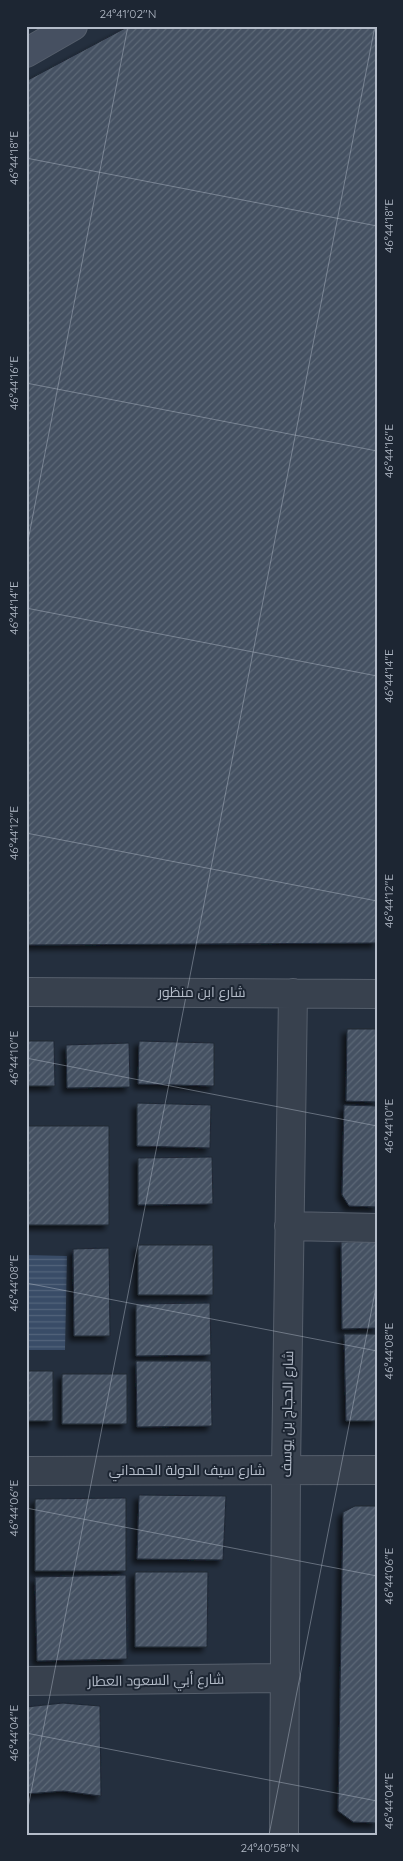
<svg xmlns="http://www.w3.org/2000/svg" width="403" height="1861" font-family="Quicksand,Cairo,sans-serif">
<defs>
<pattern id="water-rules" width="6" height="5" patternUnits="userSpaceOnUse" patternTransform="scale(1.25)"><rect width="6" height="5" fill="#394c67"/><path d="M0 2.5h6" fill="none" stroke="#53647b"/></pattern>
<pattern id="building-hatch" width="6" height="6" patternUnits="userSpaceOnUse" patternTransform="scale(1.25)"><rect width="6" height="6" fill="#455162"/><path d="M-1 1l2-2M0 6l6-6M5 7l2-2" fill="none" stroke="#5d6877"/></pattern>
<filter id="shadow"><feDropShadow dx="-4.5" dy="4.5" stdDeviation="2.5" flood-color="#0009"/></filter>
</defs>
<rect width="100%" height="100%" fill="#242f3e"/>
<path fill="url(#water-rules)" d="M26,1255L67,1256L65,1350H26Z"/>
<path fill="url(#building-hatch)" stroke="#1f2835" filter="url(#shadow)" d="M129,26H377V943L26,945V81Z
M347,1029H377V1102L346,1101Z
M26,1041H54L55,1086H26Z
M139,1041L214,1043V1086L138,1084Z
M129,1043L130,1087L67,1088L66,1045Z
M137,1103L211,1105L210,1148L137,1146Z
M344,1105L377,1106V1207L349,1206L342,1195Z
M26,1126H109V1225H26Z
M212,1157L213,1204L138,1205V1158Z
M377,1241V1328L342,1329L341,1242Z
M138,1245H213V1295H138Z
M109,1248L110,1336H74L73,1249Z
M210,1303L211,1355L136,1356V1304Z
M344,1334H377V1421H346Z
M136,1361H211L212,1426L137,1427Z
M26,1371H53V1421H26Z
M62,1374H127V1424H62Z
M139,1495L226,1496L223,1560L137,1559Z
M26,1497H29V1659H26Z
M126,1498V1571H35V1499Z
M355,1506H377V1823L353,1822L338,1811L343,1512Z
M135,1572H208L207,1647H135Z
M126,1575L127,1659L37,1661L35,1577Z
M63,1703L100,1706L101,1796L63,1791L26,1794V1707Z"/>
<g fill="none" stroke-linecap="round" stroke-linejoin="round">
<defs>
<path id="minor" d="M26,992L377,994
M289,1226L377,1228
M26,1471L377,1470
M26,1681L286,1678
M284,1835L286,1470L293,993"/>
<path id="secondary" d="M26,53L73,26"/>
</defs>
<use href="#minor" stroke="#565f6c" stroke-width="30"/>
<use href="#secondary" stroke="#565f6c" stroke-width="30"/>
<use href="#minor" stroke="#38414e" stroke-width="28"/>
<use href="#secondary" stroke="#465061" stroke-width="28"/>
</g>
<path fill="none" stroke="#b4bcc9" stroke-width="1" stroke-opacity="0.45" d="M26,158L377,226M26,383L377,451M26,551L128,26M26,608L377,676M26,833L377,901M26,1058L377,1126M26,1283L377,1351M26,1508L377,1576M26,1733L377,1801M26,1818L375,26M269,1835L377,1282"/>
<g text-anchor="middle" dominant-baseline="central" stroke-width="4" stroke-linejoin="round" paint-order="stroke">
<g font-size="14" fill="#b4bcc9" stroke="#1d2633">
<text x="202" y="992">شارع ابن منظور</text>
<text transform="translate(287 1414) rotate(-89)">شارع الحجاج بن يوسف</text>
<text x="187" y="1470">شارع سيف الدولة الحمداني</text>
<text transform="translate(156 1680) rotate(-1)">شارع أبي السعود العطار</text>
</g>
</g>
<rect width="403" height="1861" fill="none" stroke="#1d2633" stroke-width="55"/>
<rect x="28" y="28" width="348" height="1806" fill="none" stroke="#b4bcc9" stroke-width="2"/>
<g font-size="12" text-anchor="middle" fill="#b4bcc9">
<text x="128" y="18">24°41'02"N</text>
<text transform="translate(14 158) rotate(-90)" y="4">46°44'18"E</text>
<text transform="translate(389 226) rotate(-90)" y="4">46°44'18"E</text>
<text transform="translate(14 383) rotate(-90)" y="4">46°44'16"E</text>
<text transform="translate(389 451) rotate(-90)" y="4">46°44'16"E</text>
<text transform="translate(14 608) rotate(-90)" y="4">46°44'14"E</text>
<text transform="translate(389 676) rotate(-90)" y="4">46°44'14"E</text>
<text transform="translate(14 833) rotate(-90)" y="4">46°44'12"E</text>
<text transform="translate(389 901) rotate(-90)" y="4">46°44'12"E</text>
<text transform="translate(14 1058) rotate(-90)" y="4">46°44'10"E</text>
<text transform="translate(389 1126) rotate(-90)" y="4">46°44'10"E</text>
<text transform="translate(14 1283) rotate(-90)" y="4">46°44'08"E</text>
<text transform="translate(389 1351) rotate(-90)" y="4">46°44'08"E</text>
<text transform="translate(14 1508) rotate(-90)" y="4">46°44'06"E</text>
<text transform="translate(389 1576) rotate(-90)" y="4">46°44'06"E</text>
<text transform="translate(14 1733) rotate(-90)" y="4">46°44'04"E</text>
<text transform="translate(389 1801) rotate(-90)" y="4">46°44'04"E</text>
<text x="270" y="1852">24°40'58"N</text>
</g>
</svg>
